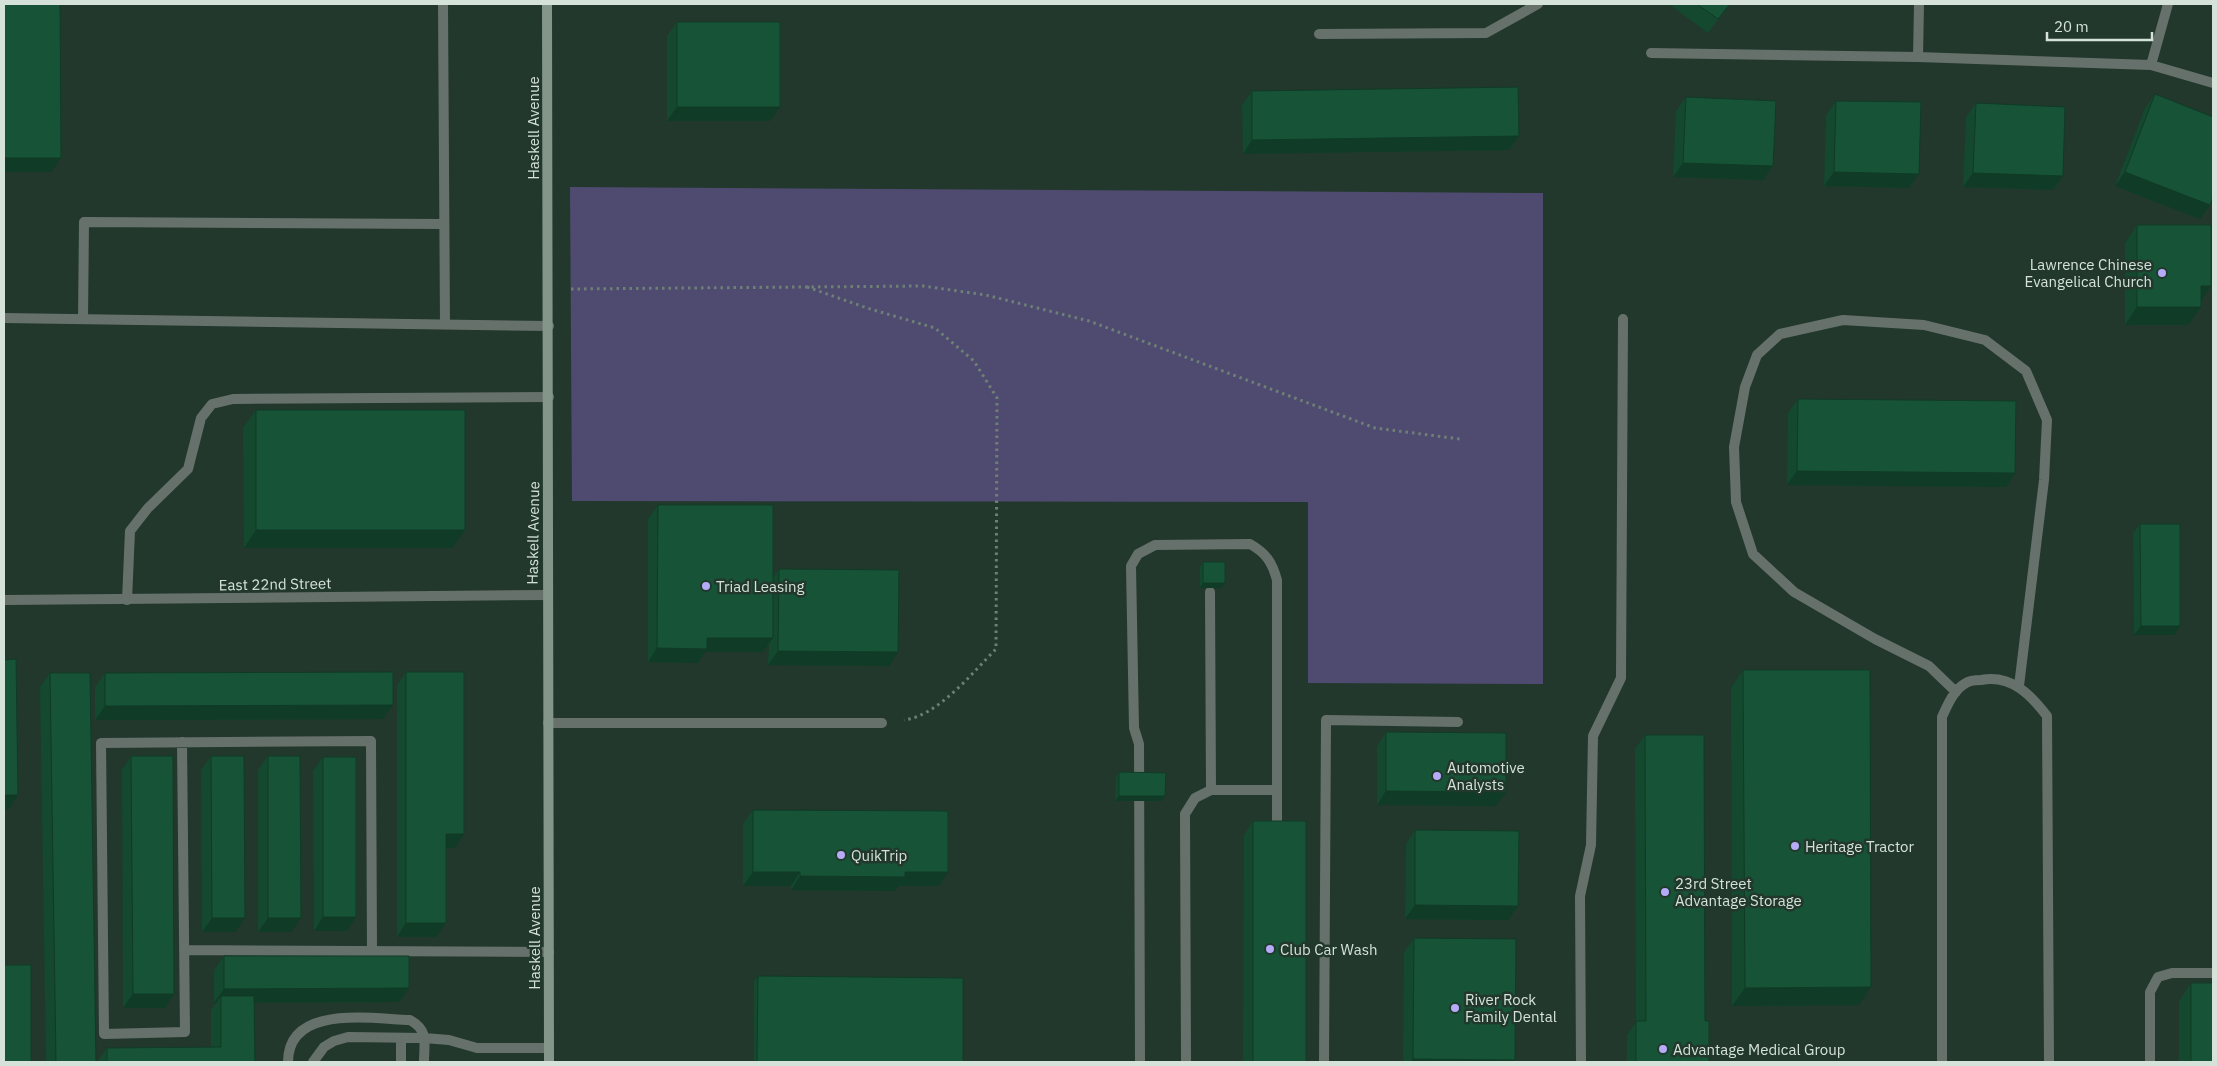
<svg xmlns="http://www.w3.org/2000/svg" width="2217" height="1066" font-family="'IBM Plex Sans',sans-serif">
<rect width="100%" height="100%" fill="#22382c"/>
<path fill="#4f4b70" d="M570,187L1543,193V684L1308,683V502L572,501Z"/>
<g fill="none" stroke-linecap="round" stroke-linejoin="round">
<path stroke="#6e8076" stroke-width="3" stroke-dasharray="2.5 4" stroke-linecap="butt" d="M807,287L867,308L935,328L974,361L997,398L996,649C973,672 938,716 904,720
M571,289L923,286L986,295L1089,321L1375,428L1460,439"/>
<path stroke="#67716b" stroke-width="10" d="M443,4L445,325
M1319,34L1486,33L1538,4
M1651,53L1918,57L2151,65L2213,83
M1918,57L1919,4
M2151,65L2168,4
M4,318L549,326
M83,319L84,222L444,224
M127,600L130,531L148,508L188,469L201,418L212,404L233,399L549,397
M1956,692L1929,666L1875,639L1794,592L1753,554L1736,502L1734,447L1745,387L1757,355L1780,334L1843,320L1924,325L1985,340L2026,371L2047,420L2044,480L2019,686
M548,723H882
M182,742L185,1032L104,1034L101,743L371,741L372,951
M1211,790H1277
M184,950L549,952
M288,1062C288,1004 371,1019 410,1020C429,1031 424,1042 424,1062
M313,1062L324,1047L334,1041L348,1037L424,1038L449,1040L477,1048H549
M401,1062V1038
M1140,1062L1139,744L1134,728L1131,566L1138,554L1155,545L1250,544C1266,553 1272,562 1277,580V834
M1186,1062L1185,814L1195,798L1211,790L1210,592
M1324,1062L1326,720L1458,722
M1581,1062L1580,896L1591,845L1593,736L1621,678L1623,319
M1942,1062V717C1947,706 1954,689 1966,683C1970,680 1977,680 1981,680C2011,674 2031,695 2047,716L2049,1062
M2150,1062V992L2158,977L2172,973H2213"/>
<path stroke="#67716b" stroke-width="10" d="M4,600L547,595"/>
<path stroke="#84958a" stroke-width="10" d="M547,4L549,1062"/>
</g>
<path fill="#14482f" d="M1669,4H1730L1708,33Z
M677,22L770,121H667V36Z
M1252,91L1519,136L1509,150L1243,154L1242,105Z
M2155,94L2200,219L2115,186L2145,108Z
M1686,97L1773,166L1763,180L1673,177L1676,111Z
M1836,101L1909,188L1824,186L1826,115Z
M1976,103L2063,176L2053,190L1963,187L1966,117Z
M2137,225L2211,286L2201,301L2188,325H2125V243Z
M1798,399L2015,473L2006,487L1787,485L1788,413Z
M256,410L465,530L452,548H244L243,428Z
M658,505L773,578L779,569L898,652L889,666L768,665L769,644L763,652H705L698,663L648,662V519Z
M2140,524L2180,626L2174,635H2134L2133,533Z
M1203,562L1225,583L1221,588H1200V567Z
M1743,670L1859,1005L1732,1006L1731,688Z
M406,672L455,848H446L436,937H397V685Z
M50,673L96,1062H46L40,687Z
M105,673L383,719L95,720V687Z
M1386,732L1506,792L1496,806L1377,805V746Z
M1645,735L1705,1021L1709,1062H1627V1035L1636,1022L1635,749Z
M131,756L165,1008H123L122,770Z
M211,756L235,932H202L201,770Z
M268,756L291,932H258V770Z
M323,757L347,931H314L313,771Z
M1119,772L1162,801H1115L1116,777Z
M753,810L939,886H898L895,891L791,890V886H743V824Z
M1253,821L1306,1062H1243L1244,835Z
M1415,830L1508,920L1405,919L1406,844Z
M1414,938L1515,1060L1514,1062H1403L1404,952Z
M224,956L409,988L399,1002L254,1003L255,1062H97L107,1048L211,1047V1010L216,1003H214V970Z
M758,976L963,1062H754V981Z
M2191,983L2213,1062H2179V1001Z"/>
<path fill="#103b26" d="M677,107H780L770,121H667Z
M1519,136L1509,150L1243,154L1252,140Z
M4,158H61L51,172H4Z
M1683,163L1773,166L1763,180L1673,177Z
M1834,172L1919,174L1909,188L1824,186Z
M2125,172L2210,205L2200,219L2115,186Z
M1973,173L2063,176L2053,190L1963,187Z
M2201,286H2211L2199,304Z
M2137,307H2201L2188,325H2125Z
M1797,471L2015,473L2006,487L1787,485Z
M256,530H465L452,548H244Z
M1203,583H1225L1221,588H1200Z
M2141,626H2180L2174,635H2134Z
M707,638H773L763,652H705L698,663L648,662L657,648Z
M778,651L898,652L889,666L768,665Z
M393,705L383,719L95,720L105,706Z
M1386,791L1506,792L1496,806L1377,805Z
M4,795H18L9,809H4Z
M1119,796H1165L1162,801H1115Z
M446,834H464L455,848H436Z
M753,872H800L791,886H743Z
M905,872H948L939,886H898L895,891L791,890L800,876Z
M1415,905L1518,906L1508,920L1405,919Z
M323,917H356L347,931H314Z
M212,918H245L235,932H202Z
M268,918H301L291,932H258Z
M406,923H446L436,937H397Z
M1871,987L1859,1005L1732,1006L1745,988Z
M409,988L399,1002L221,1003V996L216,1003H214L224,989Z
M133,994H174L165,1008H123Z
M1413,1059L1515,1060L1514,1062H1411Z"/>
<path fill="#175437" stroke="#103b26" d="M4,4H60L61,158H4Z
M1697,4H1730L1718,19Z
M677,22H780V107H677Z
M1518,87L1519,136L1252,140V91Z
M2155,94L2213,117V197L2210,205L2125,172Z
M1686,97L1776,101L1773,166L1683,163Z
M1836,101L1921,102L1919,174L1834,172Z
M1976,103L2065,107L2063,176L1973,173Z
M2137,225H2211V286H2201V307H2137Z
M1798,399L2016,401L2015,473L1797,471Z
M256,410H465V530H256Z
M658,505H773V638H707V649L657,648Z
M2140,524H2180V626H2141Z
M1203,562H1225V583H1203Z
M779,569L899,570L898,652L778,651Z
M16,659L18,795H4V660Z
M1743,670H1870L1871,987L1745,988Z
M393,672V705L105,706V673Z
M406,672H464V834H446V923H406Z
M50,673H90L96,1062H56Z
M1386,732L1506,733V792L1386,791Z
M1645,735H1704L1705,1021H1709V1062H1636V1021H1646Z
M131,756H173L174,994H133Z
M211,756H244L245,918H212Z
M268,756H300L301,918H268Z
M323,757H356V917H323Z
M1119,772L1166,773L1165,796H1119Z
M753,810L948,811V872H905V877L800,876V872H753Z
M1253,821H1306V1062H1253Z
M1415,830L1519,831L1518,906L1415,905Z
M1414,938L1516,939L1515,1060L1413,1059Z
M224,956H409V988L224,989Z
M4,965H31V1062H4Z
M758,976L963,978V1062H757Z
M2191,983H2213V1062H2191Z
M221,996H254L255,1062H107V1048L221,1047Z"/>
<g fill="#b5acf8" stroke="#22382c" stroke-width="2">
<circle cx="2162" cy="273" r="5"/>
<circle cx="706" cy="586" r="5"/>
<circle cx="1437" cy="776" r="5"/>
<circle cx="1795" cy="846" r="5"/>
<circle cx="841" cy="855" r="5"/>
<circle cx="1665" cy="892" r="5"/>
<circle cx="1270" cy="949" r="5"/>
<circle cx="1455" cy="1008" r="5"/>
<circle cx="1663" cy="1049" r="5"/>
</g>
<g text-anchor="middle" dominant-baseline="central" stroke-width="5" stroke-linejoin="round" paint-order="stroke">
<g font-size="15" fill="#d5e2da" stroke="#22382c">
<text transform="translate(533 128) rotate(-90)">Haskell Avenue</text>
<text transform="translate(533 533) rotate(-89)">Haskell Avenue</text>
<text transform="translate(275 584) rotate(-1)">East 22nd Street</text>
<text transform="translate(534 938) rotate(-90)">Haskell Avenue</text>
</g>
<g font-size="15" fill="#d5e2da" stroke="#22382c" text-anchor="start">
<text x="2152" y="264" text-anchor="end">Lawrence Chinese<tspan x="2152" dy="17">Evangelical Church</tspan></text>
<text x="716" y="586">Triad Leasing</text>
<text x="1447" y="767">Automotive<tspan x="1447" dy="17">Analysts</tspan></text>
<text x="1805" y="846">Heritage Tractor</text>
<text x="851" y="855">QuikTrip</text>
<text x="1675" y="883">23rd Street<tspan x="1675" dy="17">Advantage Storage</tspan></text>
<text x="1280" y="949">Club Car Wash</text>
<text x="1465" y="999">River Rock<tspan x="1465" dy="17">Family Dental</tspan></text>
<text x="1673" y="1049">Advantage Medical Group</text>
</g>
</g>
<rect width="2217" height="1066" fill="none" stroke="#d5e2da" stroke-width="10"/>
<path d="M2047 32v8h105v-8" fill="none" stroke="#d5e2da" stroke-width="2.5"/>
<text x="2054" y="32" font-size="15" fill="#d5e2da" stroke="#22382c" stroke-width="4" paint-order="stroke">20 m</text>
</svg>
